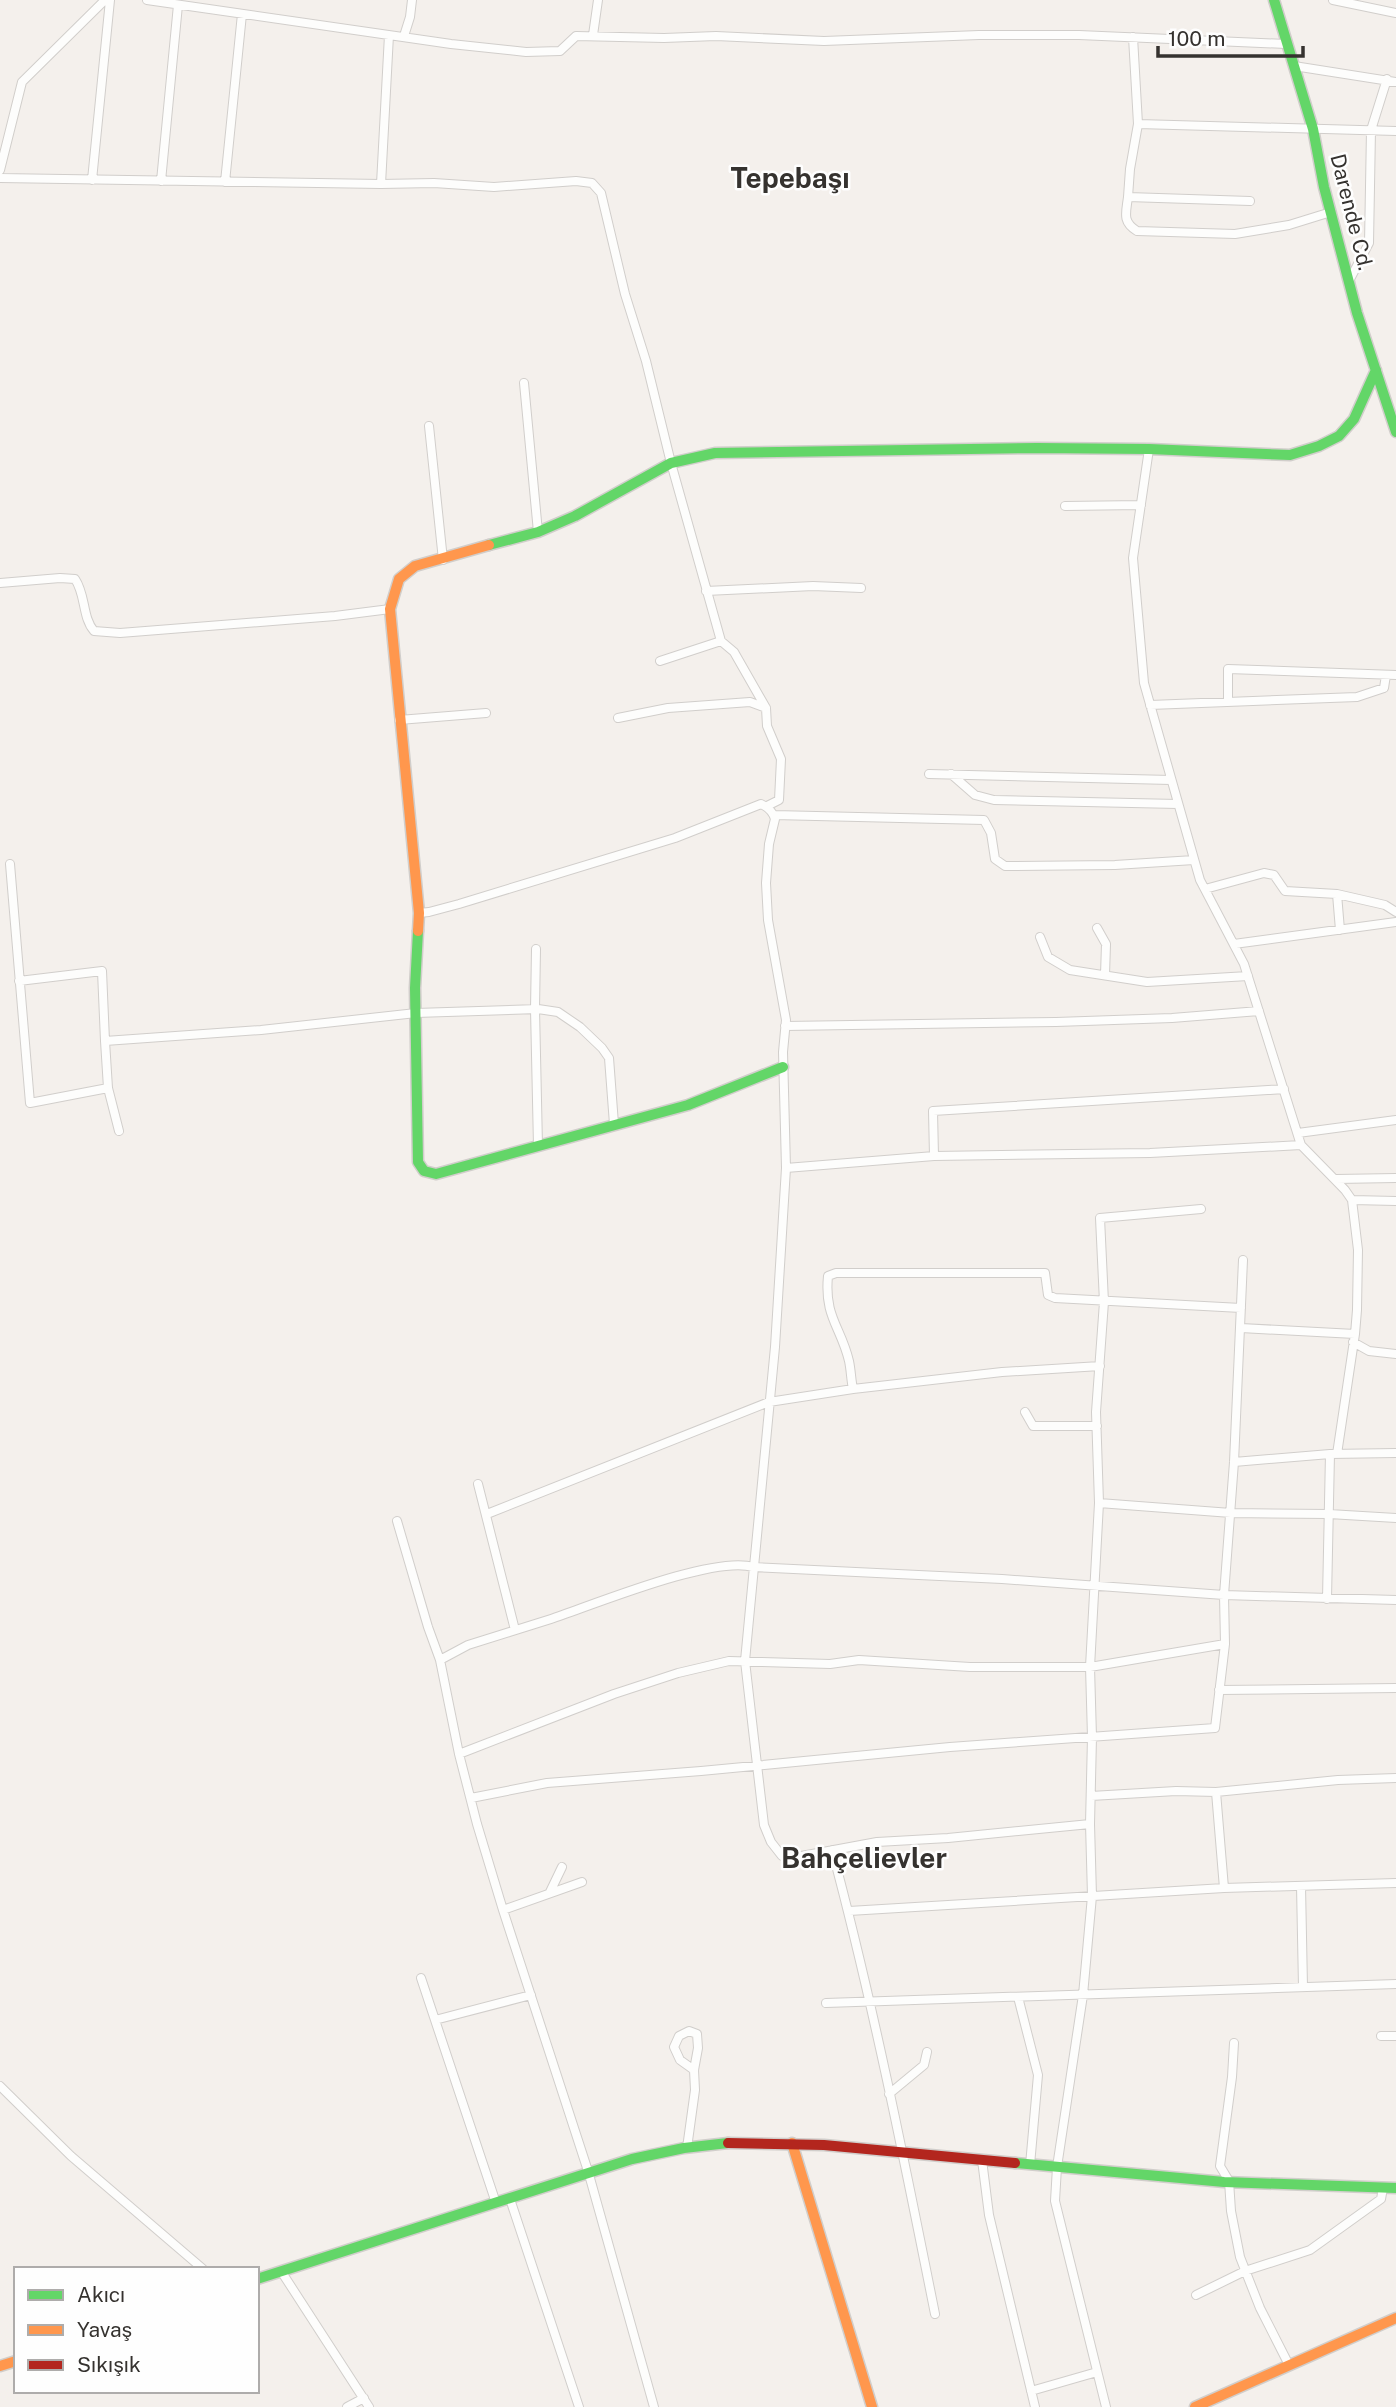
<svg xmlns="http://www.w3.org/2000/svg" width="1396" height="2407" font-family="'Public Sans',sans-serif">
<rect width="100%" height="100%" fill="#f4f0ec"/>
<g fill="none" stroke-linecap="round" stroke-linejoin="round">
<defs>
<path id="street" d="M147,0L451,44L526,52L560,51L576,36L664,38L716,36L824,41L979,35H1079L1286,44
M1333,0L1396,13
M593,35L598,0
M404,36L410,17L412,0
M1133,37L1138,124L1130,169L1128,197L1250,201
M1294,66L1396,82
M1138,124L1396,131
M0,170L22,82L105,0
M0,178L381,184L389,35
M92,180L110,0
M161,181L178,5
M225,182L242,14
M381,184L434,183L494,187L576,181L592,183L601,193L625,294L646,361L671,463L721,641L734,652L766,708L767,726L781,759L779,800L767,806
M1128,197C1126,213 1122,222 1137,231L1235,234L1289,225L1331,212
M1349,281L1369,243L1371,130L1387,79
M524,383L538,532
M429,426L443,560
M1149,449L1133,558L1144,683L1200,880L1244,964L1301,1145L1345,1190L1352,1200L1358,1250L1357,1310L1355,1334L1241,1328
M1065,506L1141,505
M0,583L60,578L75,579C86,595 82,617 94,631L120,633L335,616L390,609
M706,591L813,586L861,588
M660,661L721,641
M1228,702V669L1396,675
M1150,705L1357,697L1384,688L1386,675
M618,718L668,708L750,702L766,708
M399,720L486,713
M929,774L1171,780
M951,774L975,795L994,800L1178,804
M774,815L984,820L991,833L995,859L1005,866L1115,865L1194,860
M10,864L30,1103L108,1088
M1205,889L1264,873L1274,875L1285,891L1337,894L1340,930
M1337,894L1385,905L1396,912
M419,913L429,912L459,904L675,838L761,804C768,807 773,812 775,819L769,844L766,883L768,920L786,1020L783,1052L786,1168L775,1347L745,1661L764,1825L771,1842L782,1856L796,1857L877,1842L948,1838L1090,1824
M1097,928L1106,944L1105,975
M1040,937L1048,957L1070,970L1147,982L1248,976
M1234,944L1396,922
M536,949L535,1009L538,1146
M19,981L102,971L105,1041L261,1030L416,1013L538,1009L558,1012L580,1027L602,1048L609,1058L614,1124
M785,1026L1056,1022L1172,1018L1259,1011
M105,1041L108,1088L119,1131
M1298,1133L1396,1120
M934,1156L933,1111L1284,1089
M786,1168L934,1156L1150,1153L1301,1145
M1336,1179L1396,1178
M1352,1200L1396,1201
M1353,1342L1369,1351L1396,1354
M853,1389C851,1380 851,1370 849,1361C841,1327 824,1317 828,1276L836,1273H1045L1048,1295L1055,1298L1241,1308
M1025,1412L1033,1426H1097
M1337,1454L1355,1334
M1234,1462L1330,1454L1396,1453
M478,1484L515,1630
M1099,1503L1231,1513L1329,1514L1396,1518
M487,1514L769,1402L853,1389L1002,1372L1100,1366
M397,1521L428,1627L440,1660
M1327,1599L1330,1454
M1219,1690L1396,1688
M459,1754L614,1694L678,1673L729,1661L830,1664L859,1660L970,1667H1090L1225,1644
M1216,1792L1224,1888
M1091,1796L1176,1791L1216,1792L1338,1780L1396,1778
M471,1798L547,1783L701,1771L950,1747L1215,1728L1225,1644L1224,1595L1234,1462L1243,1260
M832,1850C873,2003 904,2159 935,2314
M1301,1886L1303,1987
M550,1892L562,1867
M503,1910L582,1882
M849,1911L1224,1888L1396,1883
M421,1978L496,2203
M1018,1997L1038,2075L1030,2165
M826,2003L1396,1984
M435,2020L531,1995
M1381,2036H1396
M1234,2043L1232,2077L1220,2166L1229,2181L1231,2211L1240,2257L1260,2308L1289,2365
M0,2086L71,2156L203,2269
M889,2094L924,2065L927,2052
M687,2148L695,2090L694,2070L698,2048L697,2034L689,2031L679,2036L674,2047L680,2060L694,2070
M982,2160L989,2215L1035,2407
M510,2199L579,2407
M281,2271L369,2407
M1196,2295L1245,2271L1310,2250L1381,2199L1383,2188
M1031,2391L1097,2372
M347,2407L364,2398
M654,2407L588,2171L503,1910L477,1824L459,1754L440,1660L468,1645C496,1636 523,1628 551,1619C593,1605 714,1555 753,1567L1002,1579L1224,1595L1396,1600
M1106,2407L1055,2201L1057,2167L1083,1995L1092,1896L1090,1824L1092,1737L1090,1667L1099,1503L1096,1412L1104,1302L1100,1218L1201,1209"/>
<path id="fast" d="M1274,0L1313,129L1324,187L1357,313L1396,432
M489,545L538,532L575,516L671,463L715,453L1037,448L1149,449L1290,455L1319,446L1339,436L1354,419L1376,370
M418,931L415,988L418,1162L424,1171L436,1174L688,1105L783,1067
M1015,2163L1224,2182L1396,2188
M257,2279L632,2159L684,2148L728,2143"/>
<path id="slow" d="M418,931L419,913L390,609L399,579L415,566L489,545
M792,2143L872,2407
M0,2366L16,2361
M1195,2407L1396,2318"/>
<path id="jam" d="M728,2143L824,2145L1015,2163"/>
</defs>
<use href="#street" stroke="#d1cecb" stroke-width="10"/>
<use href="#fast" stroke="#d1cecb" stroke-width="13"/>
<use href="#slow" stroke="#d1cecb" stroke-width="13"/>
<use href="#jam" stroke="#d1cecb" stroke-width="13"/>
<use href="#street" stroke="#fdfdfc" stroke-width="8"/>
<use href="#fast" stroke="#63d668" stroke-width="10"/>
<use href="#slow" stroke="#ff974d" stroke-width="10"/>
<use href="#jam" stroke="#b3261e" stroke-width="10"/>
</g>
<g text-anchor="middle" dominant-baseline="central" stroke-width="5" stroke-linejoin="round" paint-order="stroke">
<g font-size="21" fill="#35322f" stroke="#fefefe">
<text transform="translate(1352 212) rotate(76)">Darende Cd.</text>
</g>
<g font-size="28" font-weight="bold" fill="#35322f" stroke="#fefefe">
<text x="790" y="177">Tepebaşı</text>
<text x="864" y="1857">Bahçelievler</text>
</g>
</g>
<rect x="14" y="2267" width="245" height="126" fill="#fefefe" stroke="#aeacab" stroke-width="2"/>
<rect x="28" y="2290" width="35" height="10" fill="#63d668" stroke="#aeacab" stroke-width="2"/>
<text x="77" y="2302" font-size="21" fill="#35322f">Akıcı</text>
<rect x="28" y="2325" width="35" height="10" fill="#ff974d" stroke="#aeacab" stroke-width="2"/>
<text x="77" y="2337" font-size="21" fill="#35322f">Yavaş</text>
<rect x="28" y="2360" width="35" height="10" fill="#b3261e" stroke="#aeacab" stroke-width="2"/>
<text x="77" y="2372" font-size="21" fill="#35322f">Sıkışık</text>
<path d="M1158 46v10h145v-10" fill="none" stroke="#35322f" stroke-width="3.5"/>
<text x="1168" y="46" font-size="21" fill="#35322f" stroke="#fefefe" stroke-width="5" paint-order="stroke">100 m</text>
</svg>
